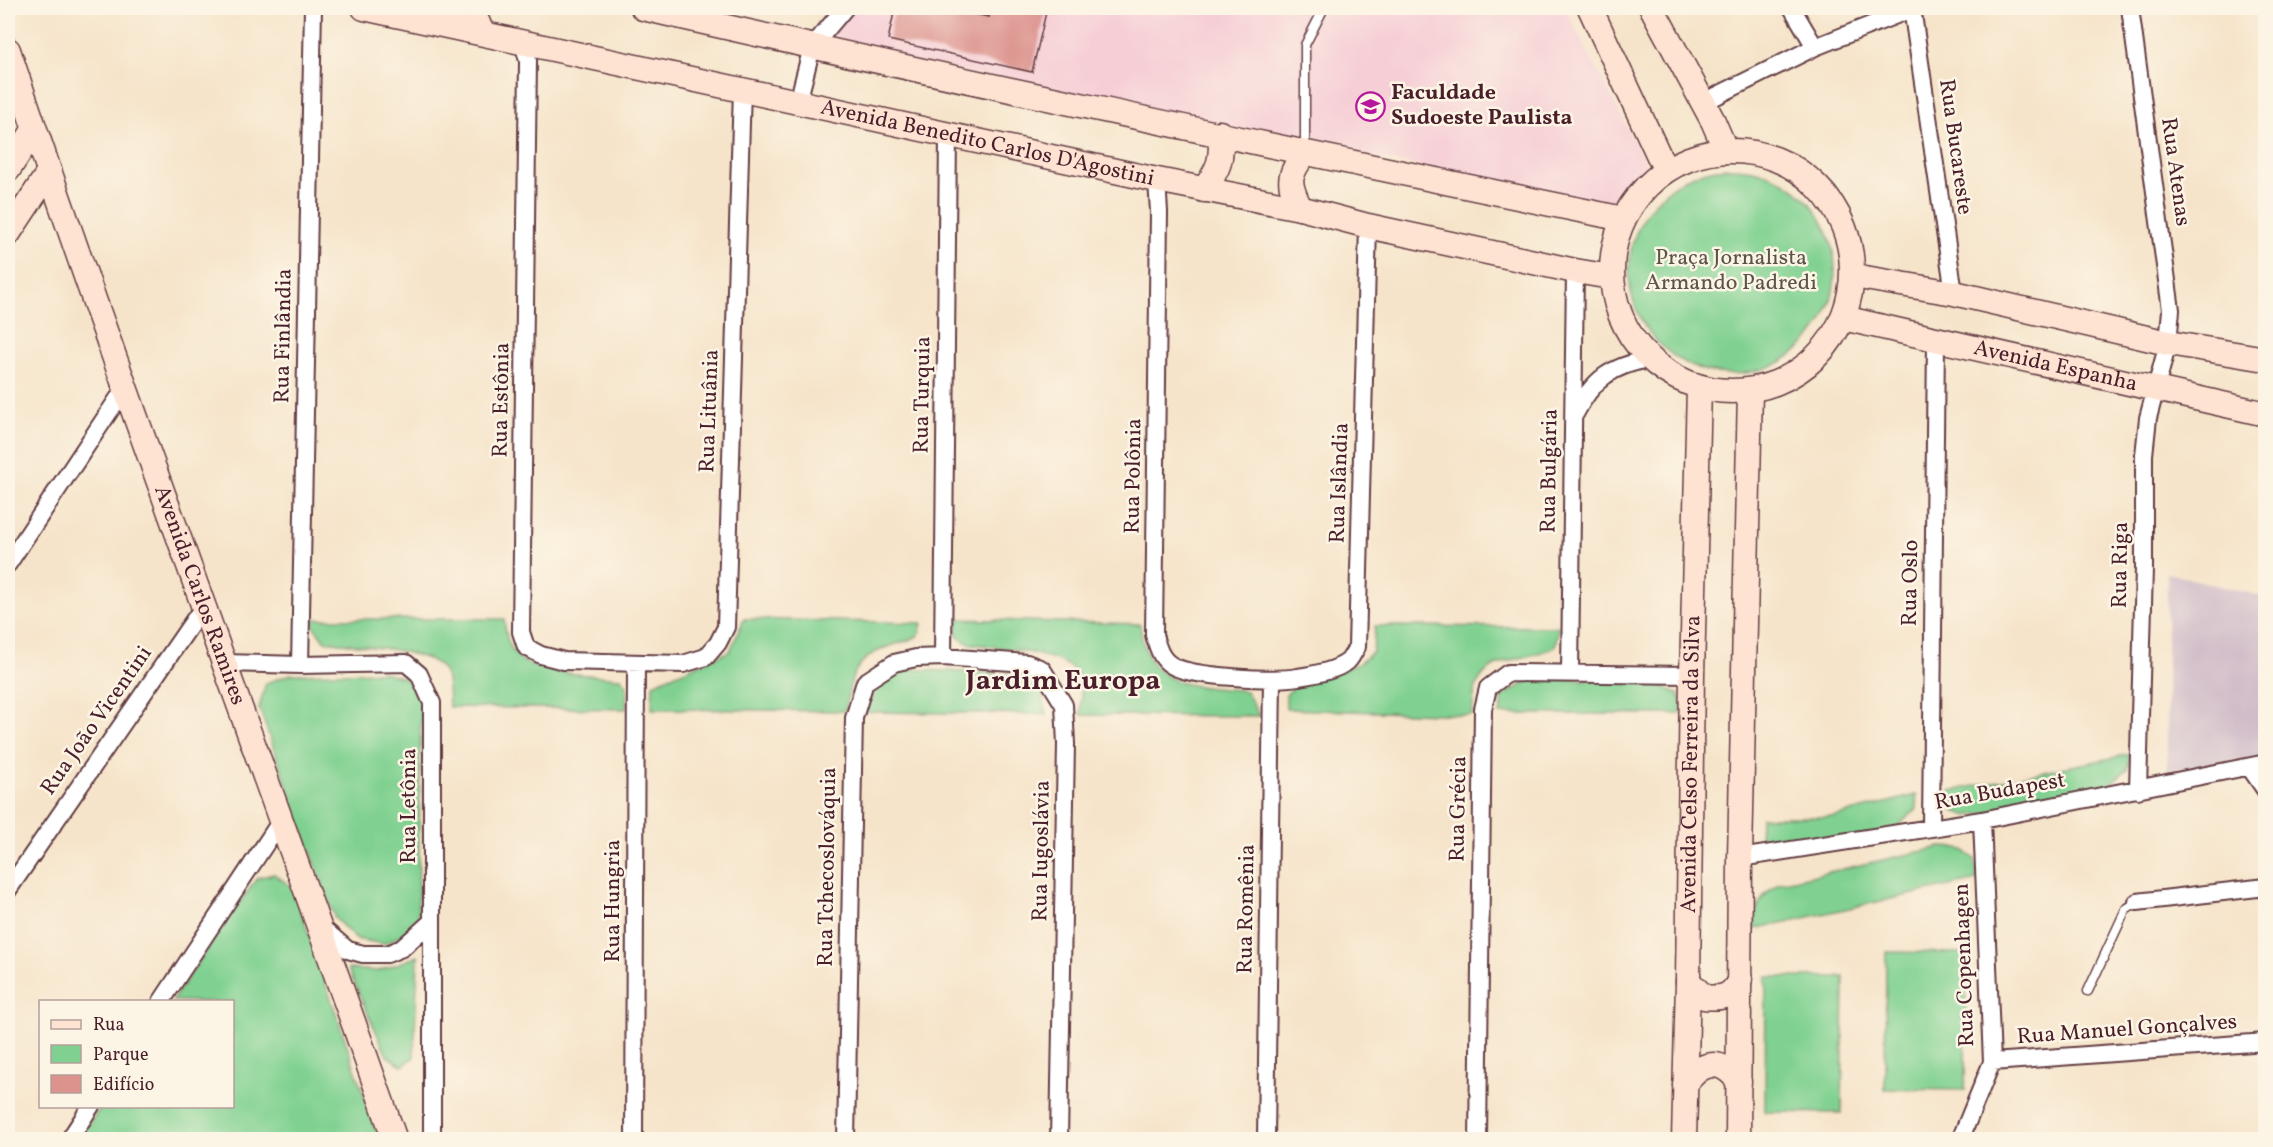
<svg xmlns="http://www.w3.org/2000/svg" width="2273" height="1147" font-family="Vollkorn,serif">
<rect width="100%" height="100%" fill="#fcf5e5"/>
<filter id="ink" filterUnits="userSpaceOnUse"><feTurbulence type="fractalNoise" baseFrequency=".0167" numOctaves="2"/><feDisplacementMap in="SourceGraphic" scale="12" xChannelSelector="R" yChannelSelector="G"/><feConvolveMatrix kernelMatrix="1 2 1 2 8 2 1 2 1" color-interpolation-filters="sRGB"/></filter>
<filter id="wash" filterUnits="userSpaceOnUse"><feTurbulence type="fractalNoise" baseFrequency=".008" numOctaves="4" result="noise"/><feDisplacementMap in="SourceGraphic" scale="24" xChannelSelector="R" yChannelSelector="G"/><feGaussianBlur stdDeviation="1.35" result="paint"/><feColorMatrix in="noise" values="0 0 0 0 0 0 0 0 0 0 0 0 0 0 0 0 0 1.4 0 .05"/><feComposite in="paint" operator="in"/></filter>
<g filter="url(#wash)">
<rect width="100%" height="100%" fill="#f6e4ca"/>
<path fill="#f6cfd6" d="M851,8H1565L1648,168L1622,193L1612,206L822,43Z"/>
<path fill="#d1bdc9" d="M2167,573L2265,597V756L2167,771Z"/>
<path fill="#80d191" stroke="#65785e" stroke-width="1.5" d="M1629 271a103 103 0 1 1 206 0a103 103 0 1 1-206 0Z
M314,619H504C506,634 507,646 518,657C531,673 599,676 621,678L627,685L626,709L449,707C448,694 450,676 440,666C420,649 352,645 325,641L314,627Z
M744,619L922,623L919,635C906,643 891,644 878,651C851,664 850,684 845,711L652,709L653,684L730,651Z
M957,619L1140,624C1145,691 1194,685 1246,691L1259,716L1081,715C1081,702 1083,685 1076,673C1066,656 1007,648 988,646C976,644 966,645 957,636Z
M1375,626L1559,627L1555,646C1531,662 1487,654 1476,687C1473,696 1473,706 1472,715L1286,709V695L1294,687L1358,664L1373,652Z
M907,669L1027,675C1041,685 1043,699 1047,714L864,712L876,688Z
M384,672L407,679L421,698L418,919L408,932L384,944L356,939L335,918L259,708L266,683L291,674Z
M1533,678L1652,682L1679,694L1682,705L1681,714H1500L1503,696Z
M2131,754L2127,769L2110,784L2091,794L1968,816L1954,811L1950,791Z
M1916,795L1917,809L1893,830L1778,852L1760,843L1761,817H1832Z
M1941,847L1959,848L1975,859L1977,880L1754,929C1756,907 1760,894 1780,883Z
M274,874L293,888L379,1139L78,1140L101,1107L232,1106V1002L172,1001L257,878Z
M1886,952L1966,953L1965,1090L1885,1089Z
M418,956L414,1057L403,1066L387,1056L348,969L379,971Z
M1766,977H1844L1842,1113L1765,1112Z"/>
<g id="blocks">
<path fill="#dc928d" d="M895,8H946L989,17L991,8H1047L1032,72L888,40Z"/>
</g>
</g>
<g filter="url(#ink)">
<use href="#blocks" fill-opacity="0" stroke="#643d43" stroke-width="1.5"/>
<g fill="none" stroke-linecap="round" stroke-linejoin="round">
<defs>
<path id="lane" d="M1305,150V45L1324,8
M2088,991L2126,909L2137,902"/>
<path id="street" d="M1792,8L1815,47
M1912,8L1954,293
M2130,8L2171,310L2168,343L2148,418L2144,455V568L2138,790
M523,42L528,61L521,632L526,647L541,655L564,661L683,664L706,657L718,643L726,627L742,89
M798,102L812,47L845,8
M1702,103L1815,47L1914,8
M1157,180L1159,212L1154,635C1158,648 1161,660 1173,666C1192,677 1275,681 1298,677C1312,675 1335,671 1347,662C1351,659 1354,651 1357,647L1368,226
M1575,414C1593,379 1611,366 1650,359
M8,564L125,388
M943,657L948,135
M224,663L300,665L406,663L419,674L432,703V1140
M300,665L313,8
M1570,673L1575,271
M2250,768L2266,791
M1931,827L1936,340
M1740,858L1982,820L2266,763
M8,890L203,607
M2137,902L2266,887
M320,926L348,950L363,954H387L402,948L431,922
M161,1002L282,819
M1992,1062L2266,1042
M69,1140L91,1106
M634,1140L636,663
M846,1140L854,718L865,682L894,663L916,658L943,657L1027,663L1042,669L1064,705L1066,744L1059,1140
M1266,1140L1272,679
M1478,1140L1483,709L1488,688L1508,673L1692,675
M1960,1140L1992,1062L1982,820"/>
<g id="secondary">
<path id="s1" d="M364,8L1157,180L1300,208L1368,226L1575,271L1611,277"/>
<path d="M475,8V16L482,33"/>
<path d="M643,8C968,83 1296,151 1623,219"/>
<path d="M1590,8L1665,169"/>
<path d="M1652,8L1713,121L1726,151"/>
<path id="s2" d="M8,50C131,415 267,776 395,1140"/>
<circle cx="1732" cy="271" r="120"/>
<path d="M8,170L34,130"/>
<path d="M1204,190C1219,168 1223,160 1220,133"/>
<path d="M1300,208C1288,182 1287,177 1305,153"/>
<path d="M8,234L49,172"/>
<path d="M1853,276L1954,293L2168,343L2266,359"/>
<path id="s3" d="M1843,318L2266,414"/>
<path d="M1688,981L1704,997C1722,999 1732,997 1740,979"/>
<path d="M1685,1085C1701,1061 1721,1057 1739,1082"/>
<path id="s4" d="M1684,1140L1688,981L1692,675L1699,387"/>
<path d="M1738,1140L1740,858L1750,390"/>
</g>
</defs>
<use href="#lane" stroke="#643d43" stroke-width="11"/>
<use href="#street" stroke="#643d43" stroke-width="20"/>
<use href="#secondary" stroke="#643d43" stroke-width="27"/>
<use href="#lane" stroke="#fff" stroke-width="8"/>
<use href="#street" stroke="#fff" stroke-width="16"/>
<use href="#secondary" stroke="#fee3d2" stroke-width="24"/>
</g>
</g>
<defs>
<symbol id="university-ring" viewBox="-11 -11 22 22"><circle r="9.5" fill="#fcf5e5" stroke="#b5179e" stroke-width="1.5"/><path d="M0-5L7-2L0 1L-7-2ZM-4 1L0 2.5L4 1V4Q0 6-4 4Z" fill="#b5179e"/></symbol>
</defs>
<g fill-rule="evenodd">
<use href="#university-ring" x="1354" y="90" width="33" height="33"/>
</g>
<g text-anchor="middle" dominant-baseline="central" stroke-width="5" stroke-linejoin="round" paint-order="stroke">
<g font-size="22" font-weight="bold" fill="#4a1f2b" stroke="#fcf5e5" text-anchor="start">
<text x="1391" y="93">Faculdade<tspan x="1391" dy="25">Sudoeste Paulista</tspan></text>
</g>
<g font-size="22" fill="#4a1f2b" stroke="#fcf5e5">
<text stroke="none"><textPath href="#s1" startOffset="638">Avenida Benedito Carlos D'Agostini</textPath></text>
<text transform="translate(1955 147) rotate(82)">Rua Bucareste</text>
<text transform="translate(2175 172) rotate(82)">Rua Atenas</text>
<text transform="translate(284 336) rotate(-89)">Rua Finlândia</text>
<text stroke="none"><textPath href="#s3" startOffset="218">Avenida Espanha</textPath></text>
<text transform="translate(923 395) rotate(-89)">Rua Turquia</text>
<text transform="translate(502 400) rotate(-89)">Rua Estônia</text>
<text transform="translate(710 411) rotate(-88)">Rua Lituânia</text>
<text transform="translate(1550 471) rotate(-89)">Rua Bulgária</text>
<text transform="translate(1134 476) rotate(-89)">Rua Polônia</text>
<text transform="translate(1340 483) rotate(-88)">Rua Islândia</text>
<text transform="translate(2121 565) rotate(-89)">Rua Riga</text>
<text transform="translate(1911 583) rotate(-89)">Rua Oslo</text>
<text stroke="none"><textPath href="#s2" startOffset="578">Avenida Carlos Ramires</textPath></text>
<text transform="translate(97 721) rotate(-55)">Rua João Vicentini</text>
<text stroke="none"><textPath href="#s4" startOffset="376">Avenida Celso Ferreira da Silva</textPath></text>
<text transform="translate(2000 792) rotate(-10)">Rua Budapest</text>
<text transform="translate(409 806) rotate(-90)">Rua Letônia</text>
<text transform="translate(1459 809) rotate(-89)">Rua Grécia</text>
<text transform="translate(1042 851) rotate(-89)">Rua Iugoslávia</text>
<text transform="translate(828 867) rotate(-89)">Rua Tchecoslováquia</text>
<text transform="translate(613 901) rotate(-90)">Rua Hungria</text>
<text transform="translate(1247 909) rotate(-89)">Rua Romênia</text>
<text transform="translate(1965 965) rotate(-92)">Rua Copenhagen</text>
<text transform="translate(2127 1030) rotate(-4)">Rua Manuel Gonçalves</text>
</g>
<g font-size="22" fill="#5a544a" stroke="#fcf5e5">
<text x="1731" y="258">Praça Jornalista<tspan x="1731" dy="25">Armando Padredi</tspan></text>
</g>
<g font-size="28" font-weight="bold" fill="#4a1f2b" stroke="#fcf5e5">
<text x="1063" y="681">Jardim Europa</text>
</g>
</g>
<rect width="2273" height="1147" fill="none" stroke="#fcf5e5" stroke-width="30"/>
<rect x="39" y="1000" width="195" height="108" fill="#fcf5e5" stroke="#b59f9b" stroke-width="1.5"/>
<rect x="51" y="1020" width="30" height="9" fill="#fee3d2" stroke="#b59f9b" stroke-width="1.5"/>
<text x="93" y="1030" font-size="18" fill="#4a1f2b">Rua</text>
<rect x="51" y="1045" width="30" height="18" fill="#80d191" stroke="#b59f9b" stroke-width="1.5"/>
<text x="93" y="1060" font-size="18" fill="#4a1f2b">Parque</text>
<rect x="51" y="1075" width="30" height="18" fill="#dc928d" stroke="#b59f9b" stroke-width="1.5"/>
<text x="93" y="1090" font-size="18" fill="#4a1f2b">Edifício</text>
</svg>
